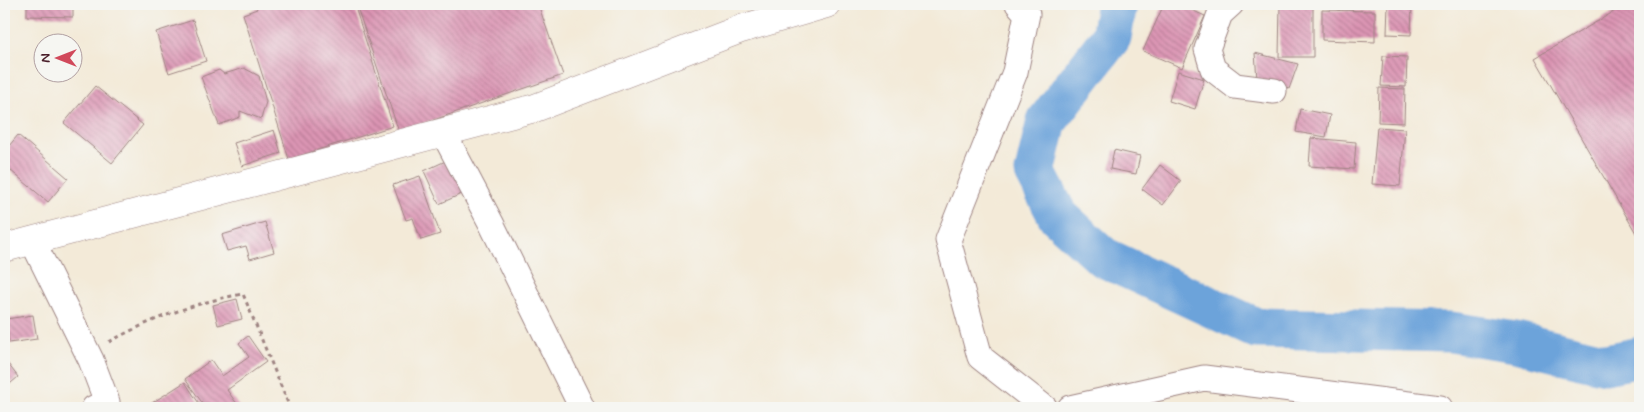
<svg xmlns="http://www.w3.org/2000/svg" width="1644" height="412" font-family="Mynerve,sans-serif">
<defs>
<pattern id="building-back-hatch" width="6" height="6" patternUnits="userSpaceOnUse" patternTransform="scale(1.25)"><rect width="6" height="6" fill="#dc95b4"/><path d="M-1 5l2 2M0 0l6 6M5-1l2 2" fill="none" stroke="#b47993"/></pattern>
</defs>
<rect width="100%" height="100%" fill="#f6f6f2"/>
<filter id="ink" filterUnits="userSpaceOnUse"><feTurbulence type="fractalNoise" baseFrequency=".02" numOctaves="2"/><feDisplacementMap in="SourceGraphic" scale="10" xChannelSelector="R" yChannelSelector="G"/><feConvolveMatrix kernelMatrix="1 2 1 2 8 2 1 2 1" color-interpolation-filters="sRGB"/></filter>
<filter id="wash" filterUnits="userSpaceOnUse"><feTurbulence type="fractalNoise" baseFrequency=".0096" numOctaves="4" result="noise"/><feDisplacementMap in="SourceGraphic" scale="20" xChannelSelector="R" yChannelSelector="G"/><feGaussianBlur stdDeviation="1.12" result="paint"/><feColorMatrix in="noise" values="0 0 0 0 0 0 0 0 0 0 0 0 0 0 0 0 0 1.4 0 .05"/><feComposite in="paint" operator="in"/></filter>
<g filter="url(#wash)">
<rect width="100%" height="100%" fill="#f3ead8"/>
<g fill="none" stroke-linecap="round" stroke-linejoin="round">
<path stroke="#6ca3da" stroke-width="41" d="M1117,4L1111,37L1047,121L1035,172L1058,216L1103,257L1256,328L1451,332L1516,342L1606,364L1640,357"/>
</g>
<g id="blocks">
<path fill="url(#building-back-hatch)" d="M27,4H73V17L27,16Z
M255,4H354L393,126L289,159L243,14L257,9Z
M356,4H538L563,75L399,132Z
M1164,4H1178L1205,16L1182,68L1143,51Z
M1280,4H1313V57H1279Z
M1388,4L1412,5L1411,35L1387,34Z
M1627,4H1640V240L1535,58Z
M1322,10L1375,11V42L1322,40Z
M193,20L206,61L169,73L156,32Z
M1255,53L1298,64L1289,89L1257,79Z
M1383,56L1407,57L1406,87L1381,86Z
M244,68L259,76L266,102L261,119L240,111V117L219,125L201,77L219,70L224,74Z
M1178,71L1204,79L1195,109L1169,101Z
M95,86L143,125L112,163L64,123Z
M1379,88L1405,89L1404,123L1378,122Z
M1300,109L1330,115L1326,137L1296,132Z
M1377,127L1405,129L1400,186L1372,184Z
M274,130L281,153L242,166L234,143Z
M18,135L68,178L48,202L4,165V152Z
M1311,138L1356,142L1354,169L1309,166Z
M1114,150L1140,156L1136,174L1110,169Z
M452,158L468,191L439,204L424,171Z
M1160,165L1181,181L1163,205L1142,189Z
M420,176L440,234L421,240L413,218L406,220L393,185Z
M265,222L274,252L250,259L246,246L227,251L222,235Z
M237,299L242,319L218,325L213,305Z
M33,315L37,339L9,343L6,319Z
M248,336L266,362L227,390L240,408H206L185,379L211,360L222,376L249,357L239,343Z
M5,360L18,377L4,389V361Z
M185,382L202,408H144Z"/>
</g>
</g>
<g filter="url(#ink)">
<use href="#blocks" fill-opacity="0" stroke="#9e8482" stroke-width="1"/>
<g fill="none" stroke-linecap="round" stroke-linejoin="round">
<defs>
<path id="minor" d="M1018,4L1027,14L1015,72L948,240L980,357L1045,408
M1231,4L1220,14L1207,49L1213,69L1235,86L1274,91
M443,132L491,223L582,408
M32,240L91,360L107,402L94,408
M1070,408L1204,378L1440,408"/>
<path id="tertiary" d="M4,248L535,108L741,29L826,4"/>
</defs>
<use href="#minor" stroke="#9e8482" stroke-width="27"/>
<use href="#tertiary" stroke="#9e8482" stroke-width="29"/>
<path stroke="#9e8482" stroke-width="3" stroke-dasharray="4 4" stroke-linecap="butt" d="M109,342C151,319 196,302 243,294L290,408"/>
<use href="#minor" stroke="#fff" stroke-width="25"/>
<use href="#tertiary" stroke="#fff" stroke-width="28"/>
</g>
</g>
<rect width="1644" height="412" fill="none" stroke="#f6f6f2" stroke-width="20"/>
<g transform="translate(58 58) rotate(270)"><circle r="24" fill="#f6f6f2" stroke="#b1a0a2"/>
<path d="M0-4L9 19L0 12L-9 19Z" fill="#d1495b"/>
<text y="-8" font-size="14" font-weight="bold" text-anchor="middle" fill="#4a1f2b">N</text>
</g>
</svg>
